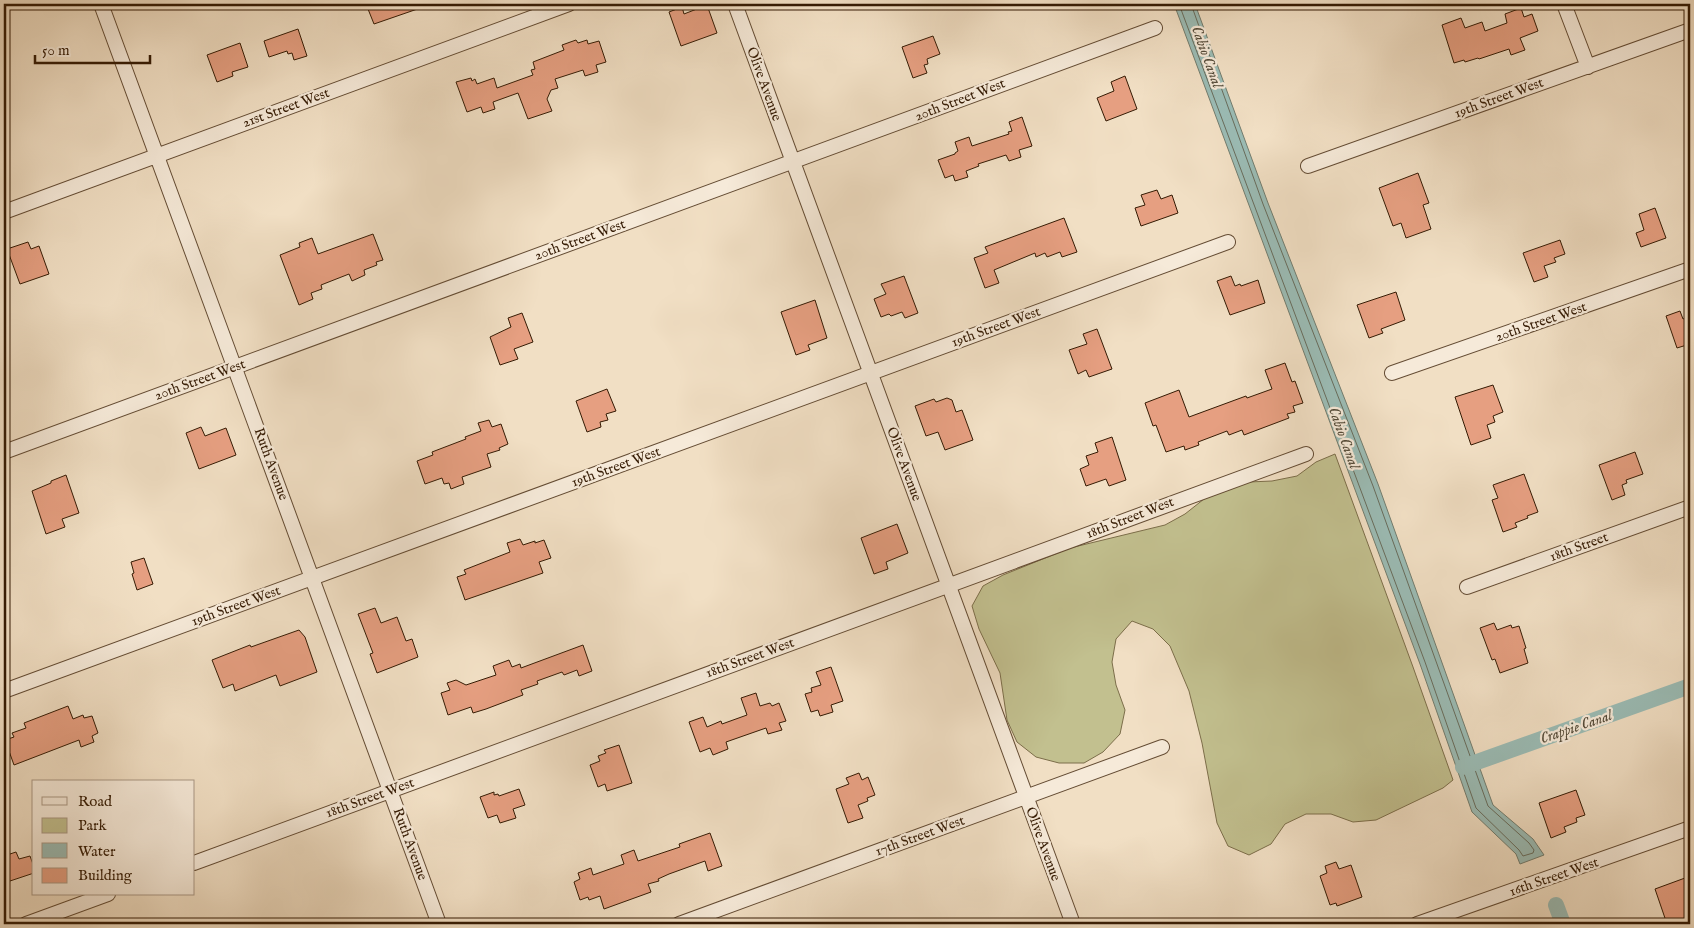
<svg xmlns="http://www.w3.org/2000/svg" width="1694" height="928" font-family="'IM FELL English',serif">
<rect width="100%" height="100%" fill="#f1dfc4"/>
<filter id="stains"><feTurbulence type="fractalNoise" baseFrequency=".004" numOctaves="4"/><feColorMatrix values="0 0 0 0 .2 0 0 0 0 .09 0 0 0 0 .02 0 0 0 .5 -.17"/></filter>
<radialGradient id="worn" r=".72"><stop offset=".6" stop-color="#630" stop-opacity="0"/><stop offset="1" stop-color="#630" stop-opacity=".3"/></radialGradient>
<path fill="#c2c08f" stroke="#7c6e4a" d="M1335,454L1413,667L1453,780L1443,788L1376,820L1353,822L1331,814H1306L1285,824L1271,844L1249,855L1228,846L1217,823L1202,743L1189,691L1170,646L1153,629L1132,621L1116,639L1112,662L1116,685L1125,710L1120,734L1103,752L1084,763H1059L1036,757L1017,742L1007,720L1000,673L979,629L972,606L983,586L1003,575L1070,548L1165,525L1185,514L1204,499L1226,489L1249,482L1272,481L1297,476L1316,462Z"/>
<path fill="#9bbcb5" stroke="#727c6e" d="M1174,4H1195L1268,203L1378,484L1493,805L1533,839L1544,855L1520,864L1516,854L1472,812L1420,664Z"/>
<g fill="none" stroke-linecap="round" stroke-linejoin="round">
<path stroke="#686c5c" stroke-width="1" d="M1179,4L1425,662L1476,808L1519,850L1523,856L1533,853L1534,850L1529,843L1488,806L1373,486L1263,204L1191,4"/>
<path stroke="#9bbcb5" stroke-width="16" d="M1463,767L1690,686
M1556,905L1563,924"/>
</g>
<path fill="#e69f81" stroke="#351b04" d="M366,4H429V5L374,24Z
M707,5L717,33L681,46L669,12L682,7L684,14Z
M1521,8L1524,17L1532,14L1538,31L1520,38L1525,50L1511,55L1509,49L1479,59L1478,58L1465,62L1464,60L1454,63L1442,25L1461,18L1465,28L1482,22L1485,31L1507,23L1505,14Z
M298,29L307,56L294,60L292,53L288,54L287,51L269,57L264,41Z
M933,36L940,54L927,59L928,64L924,65L927,73L913,78L902,47Z
M576,40L578,43L587,40L588,44L599,41L606,62L596,65L598,72L585,76L583,70L555,79L558,88L551,90L547,99L552,111L528,119L518,93L493,102L495,109L483,113L481,107L467,112L456,82L471,78L472,81L475,79L477,84L494,78L497,88L533,75L531,70L535,69L533,62L564,50L562,45Z
M240,43L248,67L232,72L233,76L217,82L207,55Z
M1125,76L1137,109L1106,121L1097,98L1114,91L1111,82Z
M1022,117L1032,146L1019,150L1021,157L1009,161L1006,155L978,164L979,166L966,171L968,177L955,181L953,175L945,178L938,160L955,154V153L958,151L955,142L969,137L972,146L1009,134L1008,132L1012,131L1009,122Z
M1418,173L1429,203L1423,205L1431,229L1406,238L1401,223L1393,226L1379,188Z
M1157,190L1161,199L1172,195L1178,213L1141,226L1135,208L1145,205L1141,195Z
M1655,208L1666,238L1641,247L1636,233L1644,230L1639,214Z
M1064,218L1077,252L1062,257L1060,252L1047,257L1045,253L1036,257L1035,253L994,270L999,283L985,288L974,258L988,253L985,247Z
M373,234L383,260L376,262L377,265L364,270L365,275L352,281L349,274L321,285L322,289L311,293L313,299L299,305L280,255L300,247L299,243L312,238L318,254Z
M1560,240L1565,254L1554,258L1556,262L1544,266L1548,277L1534,282L1523,253Z
M28,242L31,249L39,246L49,274L20,284L7,249Z
M904,276L918,313L905,318L902,312L891,316L889,314L881,317L874,299L886,294L881,284Z
M1231,276L1235,286L1240,284L1241,286L1258,280L1265,303L1230,315L1217,281Z
M1396,292L1405,320L1381,329L1383,333L1369,338L1357,305Z
M815,300L827,338L808,345L810,350L796,355L781,312Z
M1680,311L1683,319L1690,316V344L1677,348L1666,316Z
M522,313L533,342L514,349L518,359L500,365L490,337L511,327L508,318Z
M1097,329L1112,369L1089,377L1086,370L1078,374L1069,350L1087,344L1083,334Z
M1285,363L1292,382L1295,381L1303,403L1293,406L1295,412L1287,414L1289,418L1244,435L1242,430L1229,435L1227,431L1198,442L1199,445L1185,450L1184,446L1166,452L1156,425L1153,426L1145,403L1179,390L1189,417L1246,396L1247,398L1272,389L1265,370Z
M1493,385L1503,412L1493,416L1495,422L1487,425L1491,438L1471,445L1455,397Z
M607,389L616,411L606,414L608,420L600,422L601,427L587,432L576,401Z
M947,398L952,400L956,412L962,410L973,440L945,450L938,432L926,436L915,406L934,399L936,402Z
M489,420L492,427L501,424L508,444L499,448L500,450L487,454L491,467L462,477L464,484L451,489L449,483L444,484L442,478L425,484L417,461L433,455L432,452L466,439L465,437L481,431L478,423Z
M201,427L205,436L226,428L236,455L199,469L186,433Z
M1112,437L1126,480L1109,486L1106,479L1086,486L1080,469L1089,465L1086,456L1098,452L1095,443Z
M1635,452L1643,474L1626,480L1627,483L1622,485L1625,495L1612,500L1599,465Z
M1524,474L1538,512L1527,516L1528,518L1515,523L1517,527L1503,532L1492,500L1498,498L1493,485Z
M66,475L79,513L62,519L65,527L46,534L32,491L51,483V481Z
M897,524L908,553L886,562L888,569L874,574L861,538Z
M520,539L523,545L535,541V543L544,540L551,558L539,562L543,573L465,600L457,577L466,574L464,570L510,552L507,543Z
M144,558L153,584L137,590L132,574L134,573L131,562Z
M375,608L381,623L397,617L406,641L412,639L418,657L377,673L370,654L373,653L358,614Z
M1494,623L1497,630L1511,625L1512,628L1519,626L1526,648L1524,649L1528,663L1500,673L1495,659L1492,660L1480,628Z
M299,630L305,637L317,672L280,686L276,675L235,691L233,684L223,688L212,660L250,645L251,647Z
M583,645L592,671L579,676L577,670L564,675L562,672L537,681L538,684L521,690L523,695L486,709L473,713L471,707L448,715L441,693L450,690L447,683L456,680L466,685L496,675L493,666L509,660L512,667L520,664L521,668Z
M831,667L843,701L831,705L833,712L820,716L818,710L811,712L805,694L812,692L811,688L821,685L816,672Z
M756,693L760,706L770,703L772,706L779,703L786,721L779,723L782,730L768,734L766,728L726,742L728,749L713,755L710,748L700,752L689,722L703,717L707,727L721,721L722,724L747,715L741,698Z
M68,706L73,719L83,715L84,718L92,716L98,733L92,736L94,742L81,747L79,740L14,765L5,740L14,737L12,733L26,728L24,723Z
M619,745L632,783L607,791L605,784L598,787L590,765L600,761L598,756L606,753L604,750Z
M859,773L862,780L868,777L875,795L867,798L868,801L858,805L863,818L848,823L836,789L849,784L846,778Z
M519,789L525,805L513,809L516,818L500,823L497,815L488,818L480,797L494,792V795L498,794L499,796Z
M1576,790L1585,815L1576,818L1577,822L1564,827L1566,832L1551,838L1539,803Z
M710,833L722,866L708,871L705,861L669,874L658,879L659,881L648,884L651,892L604,909L600,896L589,900L588,897L580,900L574,882L580,879L578,873L591,868L593,875L624,864L621,855L634,850L638,861L680,847L679,844Z
M16,852L19,859L30,856L34,867V873L4,883V856Z
M1336,862L1339,869L1351,865L1362,897L1337,906L1336,903L1330,905L1320,876L1327,873L1325,866Z
M1685,878L1686,880L1690,878V917L1667,924L1655,889Z"/>
<g fill="none" stroke-linecap="round" stroke-linejoin="round">
<defs>
<path id="minor" d="M101,4L439,924
M735,4L1073,924
M1564,4L1588,67
M1308,166L1690,30
M4,212L569,4
M1392,373L1690,269
M4,452L1155,28
M1467,587L1690,507
M4,691L1228,242
M194,863L1306,454
M26,924L108,894
M679,924L1162,747
M1417,924L1690,828"/>
</defs>
<use href="#minor" stroke="#644c34" stroke-width="16"/>
<use href="#minor" stroke="#f6ead9" stroke-width="14"/>
</g>
<g text-anchor="middle" dominant-baseline="central" stroke-width="4.5" stroke-linejoin="round" paint-order="stroke">
<g font-size="14" fill="#351b04" stroke="#f6ead9">
<text transform="translate(764 84) rotate(70)">Olive Avenue</text>
<text transform="translate(1499 98) rotate(-20)">19th Street West</text>
<text transform="translate(960 100) rotate(-21)">20th Street West</text>
<text transform="translate(286 108) rotate(-20)">21st Street West</text>
<text transform="translate(580 240) rotate(-20)">20th Street West</text>
<text transform="translate(1541 322) rotate(-19)">20th Street West</text>
<text transform="translate(996 327) rotate(-20)">19th Street West</text>
<text transform="translate(200 380) rotate(-20)">20th Street West</text>
<text transform="translate(271 464) rotate(70)">Ruth Avenue</text>
<text transform="translate(904 464) rotate(70)">Olive Avenue</text>
<text transform="translate(616 467) rotate(-20)">19th Street West</text>
<text transform="translate(1130 518) rotate(-21)">18th Street West</text>
<text transform="translate(1579 547) rotate(-20)">18th Street</text>
<text transform="translate(236 606) rotate(-20)">19th Street West</text>
<text transform="translate(750 658) rotate(-20)">18th Street West</text>
<text transform="translate(370 798) rotate(-20)">18th Street West</text>
<text transform="translate(920 836) rotate(-20)">17th Street West</text>
<text transform="translate(410 844) rotate(70)">Ruth Avenue</text>
<text transform="translate(1043 844) rotate(70)">Olive Avenue</text>
<text transform="translate(1554 877) rotate(-19)">16th Street West</text>
</g>
<g font-size="15" font-style="italic" fill="#544b39" stroke="#f6ead9">
<text transform="translate(1207 57) rotate(70)">Cabio Canal</text>
<text transform="translate(1344 438) rotate(70)">Cabio Canal</text>
<text transform="translate(1576 727) rotate(-19)">Crappie Canal</text>
</g>
</g>
<rect width="1694" height="928" fill="none" stroke="#f1dfc4" stroke-width="20"/>
<rect x="5" y="5" width="1684" height="918" fill="none" stroke="#351b04" stroke-width="2.5"/>
<rect x="10" y="10" width="1674" height="908" fill="none" stroke="#351b04"/>
<rect x="32" y="780" width="162" height="115" fill="#f6ead9" stroke="#a99784"/>
<rect x="42" y="797" width="25" height="8" fill="#f6ead9" stroke="#a99784"/>
<text x="78" y="806" font-size="15" fill="#351b04">Road</text>
<rect x="42" y="818" width="25" height="15" fill="#c2c08f" stroke="#a99784"/>
<text x="78" y="830" font-size="15" fill="#351b04">Park</text>
<rect x="42" y="843" width="25" height="15" fill="#9bbcb5" stroke="#a99784"/>
<text x="78" y="856" font-size="15" fill="#351b04">Water</text>
<rect x="42" y="868" width="25" height="15" fill="#e69f81" stroke="#a99784"/>
<text x="78" y="880" font-size="15" fill="#351b04">Building</text>
<path d="M35 55v8h115v-8" fill="none" stroke="#351b04" stroke-width="2.5"/>
<text x="42" y="55" font-size="15" fill="#351b04" stroke="#f6ead9" stroke-width="4" paint-order="stroke">50 m</text>
<rect width="100%" height="100%" filter="url(#stains)"/>
<rect width="100%" height="100%" fill="url(#worn)"/>
</svg>
